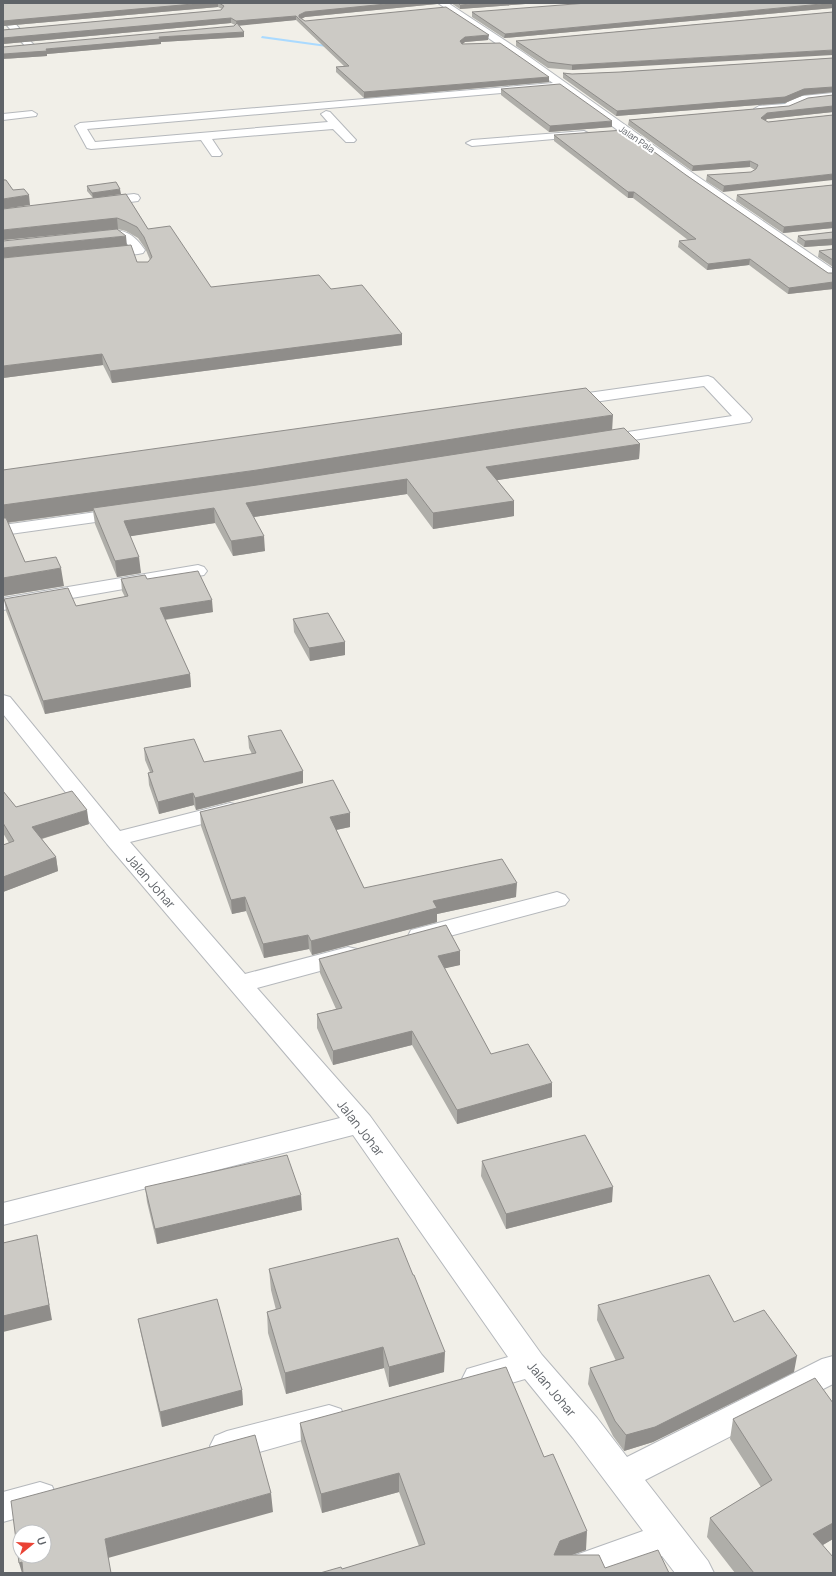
<svg xmlns="http://www.w3.org/2000/svg" width="836" height="1576" font-family="Manrope,sans-serif">
<rect width="100%" height="100%" fill="#f1efe8"/>
<g fill="none" stroke-linecap="round" stroke-linejoin="round">
<path fill="#aadaff" fill-rule="evenodd" d="M262,36L334,46L336,47L334,48L261,38Z
M768,100L797,104L799,105L797,106L766,102Z"/>
<defs>
<path id="minor" d="M438,3H448L524,53L694,174L833,269V279L828,278L686,180L560,88L87,129L95,142L328,122L321,114L326,111L330,112L356,140L354,142H346L333,129L212,139L222,154L220,156H212L201,140L91,149L87,148L75,126L80,123L553,83Z
M3,12L6,13L32,43L34,45L32,47H26L3,21Z
M833,93V99L803,102L788,110L759,112L754,109L759,106L785,104L791,99L802,96Z
M32,111L37,114L36,116L3,120V114Z
M584,131L590,134L588,136L472,146L466,143L472,140Z
M134,194L138,195L140,198L138,201L99,206L95,205L93,202L95,199L99,198Z
M104,230C124,229 133,233 145,250L143,253L138,254L104,258L99,257L97,254L99,251L130,247C118,232 108,241 92,238L91,235L92,232Z
M708,376L713,378L750,416L752,419L750,422L601,445L595,443L593,440L595,437L732,416L704,386L567,406L562,404L559,401L562,398L567,396Z
M125,508L131,509L134,513L131,517L3,535V525Z
M198,565L204,567L207,571L204,575L3,610V598Z
M3,695L10,697L120,831L230,803L238,805L241,810L238,815L130,842L245,974L348,947L357,949L360,955L357,961L257,988L370,1116L542,1355L597,1418L627,1457L822,1359L833,1356V1384L645,1480L708,1561L714,1573H675L662,1556L615,1573H553L559,1561L643,1531L573,1438L525,1379L478,1393L467,1389L462,1379L467,1369L508,1357L353,1135L3,1225V1203L340,1118L107,844L3,714Z
M557,892L565,895L569,900L565,905L420,944L411,942L408,936L411,930Z
M329,1405L341,1409L345,1419L341,1429L227,1461L215,1456L210,1446L215,1436L227,1431Z
M40,1482L52,1486L57,1497L52,1508L3,1522V1492Z"/>
</defs>
<use href="#minor" stroke="#b5b8bc" stroke-width="2"/>
<use href="#minor" fill="#fff" fill-rule="evenodd"/>
</g>
<path fill="#afaea9" d="M3,3H437V4L305,17L301,19L305,21L488,40L465,42L462,44L549,77V82L364,98L336,72V67L344,66L296,20L239,25L244,37L161,42V44L47,54V56L3,59L234,26L235,25L231,23L3,44V30L221,10L222,9L218,7L3,26Z
M451,3H539L460,9Z
M833,3V8L504,38L472,17V12Z
M833,12L572,70L548,68L516,46V41Z
M833,58V92L804,95L785,103L616,116L563,78V73L572,74L620,72Z
M501,89L612,127L549,132L501,95Z
M833,95V112L767,119L765,120L768,122L833,115L723,192L706,181L707,175L751,172L755,170L750,167L692,171L628,125L629,120L789,106Z
M554,135L686,175L828,273H833V289L788,294L749,265L707,270L678,247L679,241L688,240L633,198H628L554,141Z
M833,185V228L783,233L736,201L737,195Z
M87,186L121,194L93,198L87,191Z
M126,194L148,229L211,287L331,289L402,334V345L112,383L103,365L3,378L127,246L137,262H148L150,260L145,248L138,238L126,231L118,229L3,240Z
M833,232V245L804,247L797,242L798,236Z
M833,249V267L818,257L819,251Z
M612,430L640,444L639,459L497,480L514,501V516L433,529L407,494L254,517L265,551L233,556L215,523L130,536L141,573L117,577L95,524L93,511L8,523L25,562L64,586L3,596V470Z
M121,579H147L213,612L165,620L190,674L191,687L45,714L6,611L4,599L76,606L125,597L122,591Z
M293,619L345,642V655L310,661L294,632Z
M248,736L303,771V783L196,810L194,805L159,814L149,785L148,773L150,772L145,760L144,748L204,762L252,754L249,748Z
M3,791L16,807L89,824L42,839L56,857L58,871L3,892V845L9,843L3,833Z
M200,812L350,827L336,830L364,888L516,897L437,914V922L312,955L309,949L264,958L246,911L232,914L201,826Z
M460,951V965L444,968L491,1054L552,1097L457,1124L412,1045L333,1065L317,1028V1014L336,1009L320,973L319,959Z
M482,1161L612,1202L506,1229L481,1176Z
M145,1187L302,1210L157,1244L147,1202Z
M269,1269L444,1372L389,1387L384,1368L286,1394L268,1333L267,1312L276,1310L271,1290Z
M598,1305L734,1322L794,1372L653,1442L624,1451L613,1436L588,1384L590,1368L616,1361L597,1320Z
M138,1319L242,1390L243,1405L162,1427L141,1334Z
M833,1403V1539L823,1545L833,1573H735L707,1537L710,1518L761,1487L730,1439L733,1419Z
M300,1423L544,1457L586,1550L571,1555L605,1568L342,1569L419,1546L399,1492L322,1513L301,1442Z"/>
<path fill="#8f8d8a" d="M204,3H218V7L3,26V21Z
M396,3H437V4L305,17L299,20V15L305,12Z
M482,3H539L460,9V5Z
M833,3V8L504,38L505,34Z
M296,16V20L237,26L236,21Z
M231,18V23L3,44V38Z
M244,32V37L161,42V44L47,54V56L3,59V54L46,49L159,37Z
M489,35L488,40L465,42L460,46V41L465,37Z
M833,50V55L572,70V65Z
M549,77V82L364,98V92Z
M833,87V92L804,95L785,103L616,116L617,111L804,89Z
M833,106V112L767,119L761,124V118L767,113Z
M612,121V127L549,132L550,126Z
M750,161V167L692,171L693,166Z
M833,174V180L723,192L724,186Z
M120,189L121,194L93,198L92,193Z
M628,192H634L633,198H628Z
M29,195L30,205L3,209V199Z
M117,218L118,229L3,240V230Z
M833,222V228L783,233L784,227Z
M126,236L127,246L3,258V248Z
M833,239V245L804,247L805,241Z
M750,259L749,265L707,270L708,264Z
M833,282V289L788,294L789,288Z
M402,334V345L112,383L110,371Z
M102,354L103,365L3,378V366Z
M613,415L612,432L258,488L93,508V511L3,523V505L516,429Z
M640,444L639,459L485,482L486,467Z
M407,479V494L247,518L246,503Z
M514,501V516L433,529V513Z
M214,508L215,523L126,537L124,521Z
M264,536L265,551L233,556L231,541Z
M139,557L141,573L117,577L115,561Z
M61,568L64,586L3,596V578Z
M212,600L213,612L161,620L160,608Z
M345,642V655L310,661L309,648Z
M190,674L191,687L45,714L43,701Z
M303,771V783L196,810L195,798Z
M193,793L194,805L159,814L158,802Z
M87,810L89,824L34,841L32,827Z
M350,813V827L331,831L330,817Z
M56,857L58,871L3,892V877Z
M517,883L516,897L437,914V922L312,955L311,941L433,901Z
M245,897L246,911L232,914L231,900Z
M308,935L309,949L264,958L263,944Z
M460,951V965L438,970V956Z
M412,1031V1045L333,1065V1051Z
M552,1083V1097L457,1124V1110Z
M613,1187L612,1202L506,1229V1214Z
M301,1195L302,1210L157,1244L155,1229Z
M40,1251L52,1320L3,1332V1316Z
M383,1347L384,1368L286,1394L285,1373Z
M445,1352L444,1372L389,1387V1367Z
M797,1356L794,1372L653,1442L624,1451L626,1435Z
M242,1390L243,1405L162,1427L160,1412Z
M399,1473V1492L322,1513L321,1494Z
M271,1493L273,1512L108,1558L105,1539Z
M833,1523V1539L809,1553L813,1534Z
M587,1531L586,1550L558,1560L554,1555L560,1541Z
M22,1562L24,1573H22L19,1563Z"/>
<path fill="#cccac5" stroke="#8f8d8a" fill-rule="evenodd" d="M3,3H204L3,21Z
M219,3H396L305,12L299,15V17L305,21L446,7L489,35L465,37L460,41L462,44L500,43L549,77L364,92L336,67L349,66L296,16L236,21L231,18L3,38V30L221,10L224,6Z
M458,3H482L460,5Z
M587,3H832L505,34L472,12Z
M833,12V50L572,65L548,62L516,41Z
M237,23L244,32L159,37L160,39L46,49L47,51L3,54V47L234,26Z
M833,58V87L804,89L785,97L617,111L563,73L572,74L620,72Z
M560,84L612,121L550,126L501,89Z
M833,95V106L767,113L761,118L768,122L833,115V174L724,186L707,175L751,172L756,169L758,165L750,161L693,166L629,120L789,106L808,98Z
M624,130L686,175L828,273H833V282L789,288L750,259L708,264L679,241L696,239L634,192H628L554,135Z
M3,178L4,180H6L13,190L24,189L29,195L3,199Z
M116,182L120,189L92,193L87,186Z
M833,185V222L784,227L737,195Z
M126,194L148,229L170,226L211,287L319,275L331,289L362,285L402,334L110,371L102,354L3,366V258L131,245L137,262H148L152,257L144,237L137,227L125,221L117,218L3,230V209Z
M117,229L126,236L3,248V241Z
M833,232V239L805,241L798,236Z
M833,249V260L819,251Z
M586,388L613,415L516,429L257,470L3,505V470Z
M624,428L640,444L486,467L514,501L433,513L407,479L246,503L264,536L231,541L214,508L124,521L139,557L115,561L93,508L257,485Z
M3,518H6L25,562L56,557L61,568L3,578Z
M198,571L212,600L160,608L190,674L43,701L4,599L68,588L76,606L128,596L121,579L145,575L147,579Z
M328,613L345,642L309,648L293,619Z
M281,730L303,771L195,798L193,793L158,802L148,773L153,772L144,748L194,739L204,762L256,753L248,736Z
M333,780L350,813L330,817L364,888L502,859L517,883L433,901L437,908L311,941L308,935L263,944L245,897L231,900L200,812Z
M3,791L16,807L72,791L87,810L32,827L56,857L3,877V845L14,841L3,823Z
M446,925L460,951L438,956L491,1054L528,1044L552,1083L457,1110L412,1031L333,1051L317,1014L342,1008L319,959Z
M585,1135L613,1187L506,1214L482,1161Z
M287,1155L301,1195L155,1229L145,1187Z
M37,1235L49,1305L3,1316V1243Z
M398,1238L413,1275H414L445,1352L389,1367L383,1347L285,1373L267,1312L281,1308L269,1269Z
M709,1275L734,1322L764,1310L797,1356L655,1427L626,1435L615,1421L590,1368L624,1358L598,1305Z
M217,1299L242,1390L160,1412L138,1319Z
M506,1367L544,1457L553,1454L587,1531L560,1541L554,1555H599L605,1568L658,1550L669,1573H320L341,1567L342,1569L425,1544L399,1473L321,1494L300,1423Z
M815,1378L833,1403V1523L813,1534L833,1557V1573H754L710,1518L772,1480L733,1419Z
M255,1435L271,1493L105,1539L111,1573H23L22,1562L19,1563L11,1501ZM20,1532H44V1556H20Z"/>
<g text-anchor="middle" dominant-baseline="central" stroke-width="4" stroke-linejoin="round" paint-order="stroke">
<g font-size="9" fill="#5f6368" stroke="#fff">
<text transform="translate(637 139) rotate(34)">Jalan Pala</text>
</g>
<g font-size="13" fill="#5f6368" stroke="#fff">
<text transform="translate(151 881) rotate(49)">Jalan Johar</text>
<text transform="translate(361 1128) rotate(52)">Jalan Johar</text>
<text transform="translate(552 1389) rotate(50)">Jalan Johar</text>
</g>
</g>
<rect width="836" height="1576" fill="none" stroke="#5f6368" stroke-width="8"/>
<g transform="translate(32 1544) rotate(72)"><circle r="19" fill="#ffffff" stroke="#bfc1c3"/>
<path d="M0-3L7 15L0 10L-7 15Z" fill="#ea4335"/>
<text y="-6" font-size="11" font-weight="bold" text-anchor="middle" fill="#5f6368">U</text>
</g>
</svg>
